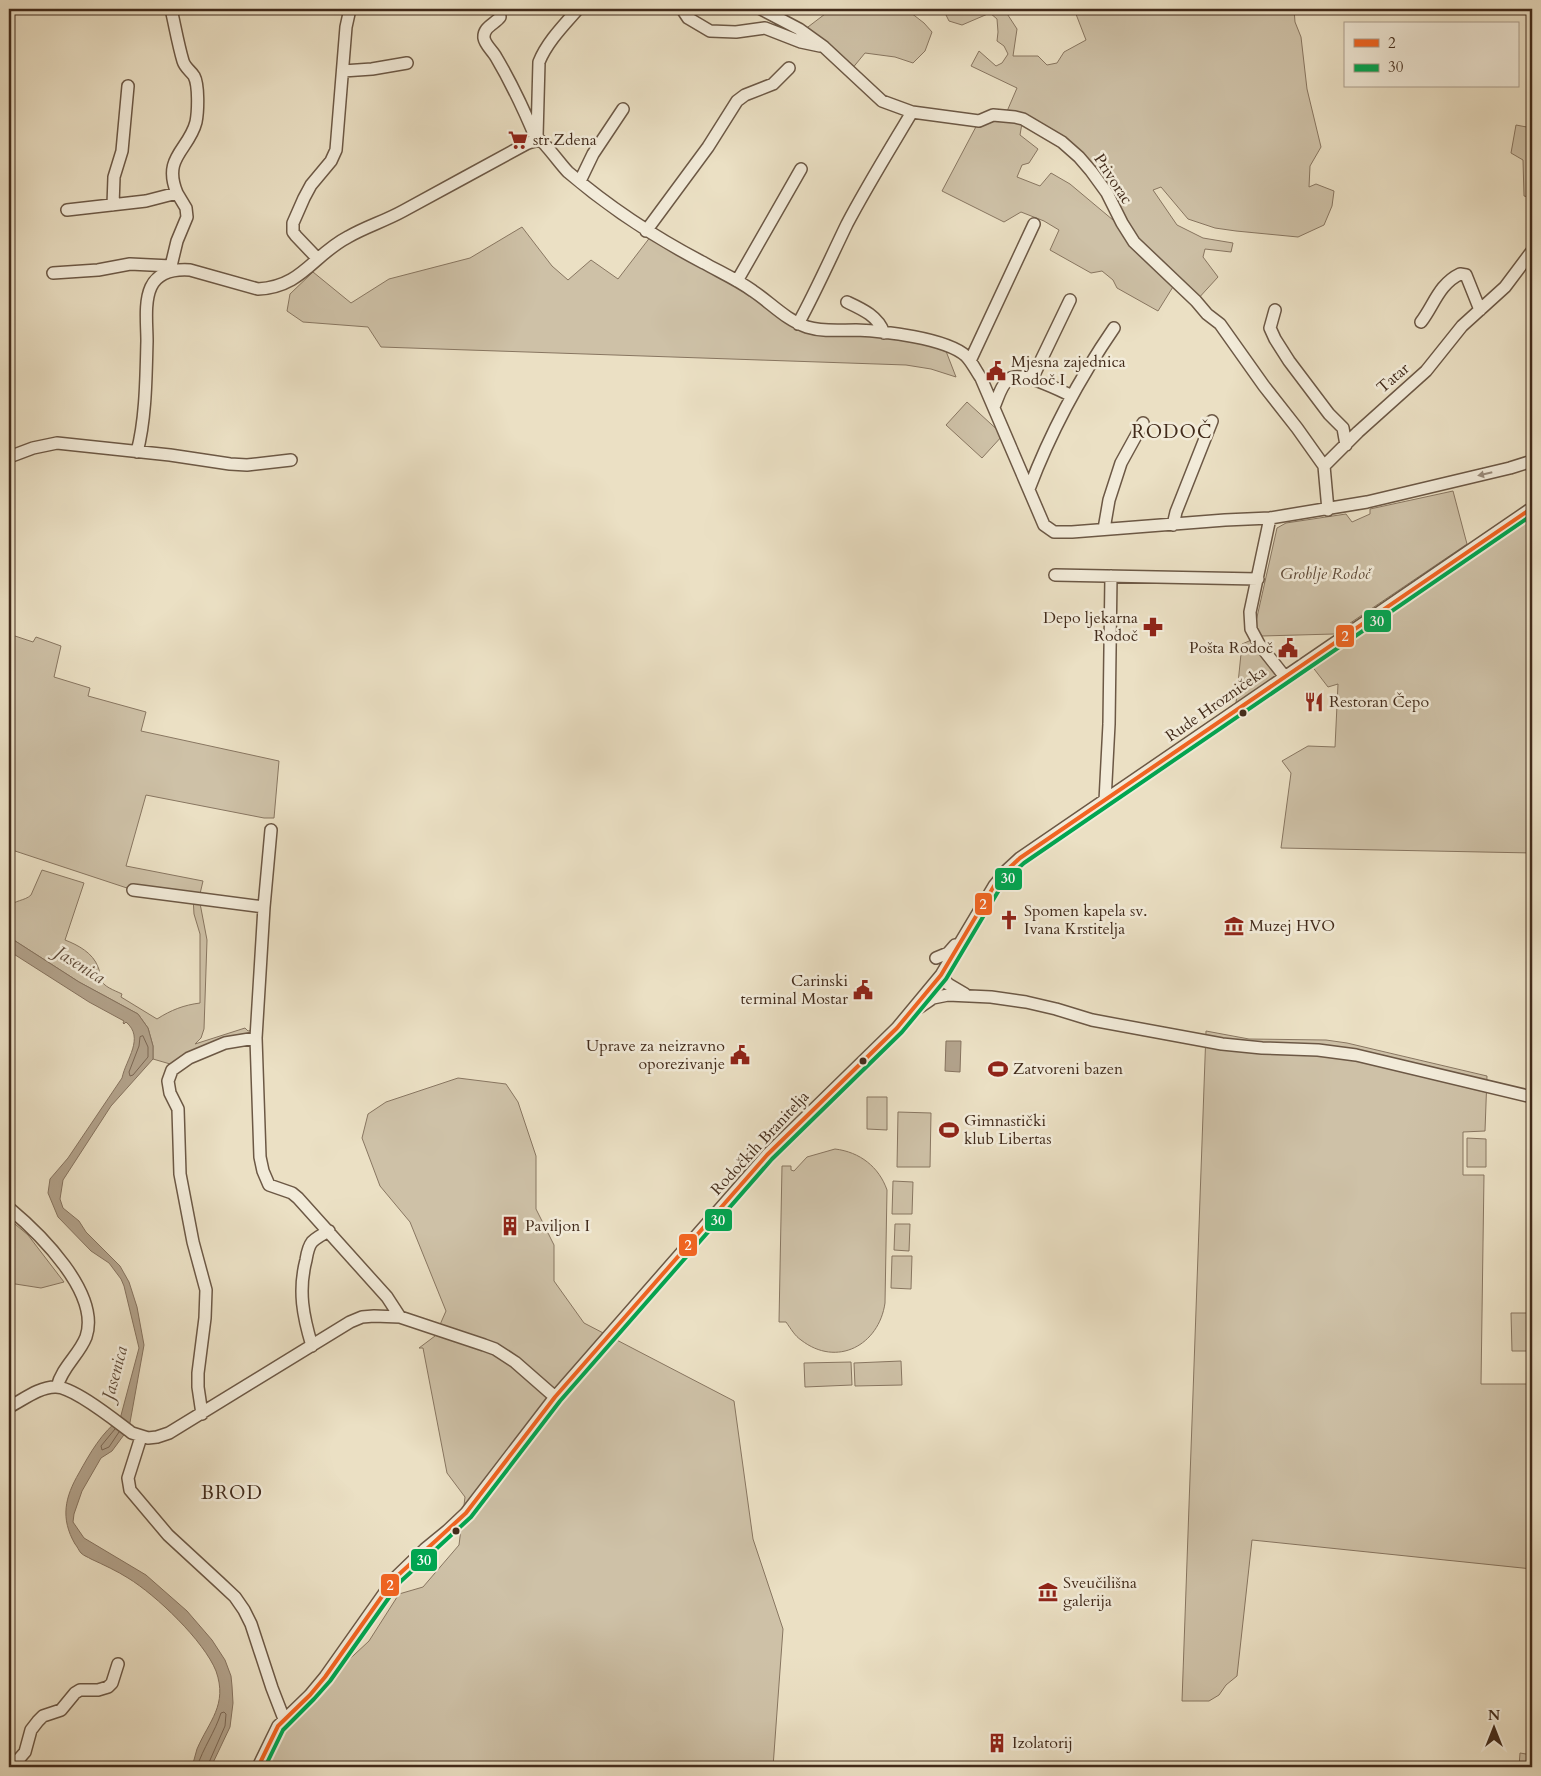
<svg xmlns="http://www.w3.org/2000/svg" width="1541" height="1776" font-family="Cardo,serif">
<rect width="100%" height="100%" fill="#ebe0c4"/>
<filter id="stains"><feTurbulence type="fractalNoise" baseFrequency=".004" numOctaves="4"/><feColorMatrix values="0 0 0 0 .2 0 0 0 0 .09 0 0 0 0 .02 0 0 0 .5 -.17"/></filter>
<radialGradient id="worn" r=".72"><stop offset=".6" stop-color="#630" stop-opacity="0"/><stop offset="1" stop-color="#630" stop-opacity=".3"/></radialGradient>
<path fill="#cec1a7" stroke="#887661" d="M818,9H906L924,23L932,32L925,51L913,63L895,57L865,53L851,70L804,30L825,14Z
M943,9H1004L1017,29L1013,56H1038L1047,65L1057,63L1064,52L1086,40L1074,9H1294L1295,22L1301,37L1307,89L1321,147L1310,166L1309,187L1316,184L1334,191L1332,206L1324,225L1298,237L1236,231L1215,228L1188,219L1161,187L1153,190L1177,225L1203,238L1233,243L1231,252L1205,249L1203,257L1218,277L1196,301L1176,282L1158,311L1117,288L1113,280L1102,271L1091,273L1050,250L1059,230L1044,221L1021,212L1004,222L942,191L979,121L993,115L1022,123L1020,135L1038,149L1029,163L1022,165L1017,177L1040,186L1051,173L1070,184L1113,220L1121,222C1100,179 1084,154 1041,130C1029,123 1020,117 1005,116L1017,88L971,66L979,51L996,66L1002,63L1008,54L1004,46L997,41L998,32L997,19L990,13L962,25L949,21Z
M1516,125L1532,128V198L1524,196L1523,160L1511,153Z
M522,227L552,266L568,280L591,260L618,279L651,236L737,285L792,323L882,335L944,346L956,377L931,369L906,365L381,347L368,327L303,322L287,311L290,294L313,272L351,303L389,279L470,258Z
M967,402L1003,435L982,458L946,425Z
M1453,491L1467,544L1334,634L1262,636L1255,626L1277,528L1286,523L1346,514L1352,522L1370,514V509Z
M1532,508V853L1281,848L1291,773L1282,761L1308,746L1335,747L1338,684L1328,687L1308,661Z
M9,634L33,642L36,637L61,646L54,677L90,688L88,696L146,712L141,731L279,761L274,818H264L146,795L126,866L203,881L199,898L207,940L204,1029L201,1038L195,1044L245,1028L248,1031L257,1029L256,1038L238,1040L177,1066L153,1059V1046L148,1028L138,1014L79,982L9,937V907C14,900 25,901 31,895L42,870L84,883L65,940C78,945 93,953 98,967C100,970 99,975 100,978C103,987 114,990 122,994L121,997L157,1019C171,1010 184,1005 200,1003V934L194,914L193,897L133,890L9,849Z
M1256,638L1285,677L1242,707L1236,703L1242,644Z
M1206,1031L1249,1039L1326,1040L1347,1043L1487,1076L1485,1131L1463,1132V1175H1484L1481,1384H1532V1569L1252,1540L1237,1676L1226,1685L1219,1695L1209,1701H1182Z
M458,1078L506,1084L518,1102L536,1156V1209L554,1245V1281L584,1323L734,1401L753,1539L783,1629L773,1767H258L272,1736L310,1696L369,1641L399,1594L423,1587L459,1545L465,1497L447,1473L423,1348H419L435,1336L446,1311L410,1222L380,1186L362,1138L368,1114L386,1102Z
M867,1097H887V1130L867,1129Z
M898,1112L931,1113L930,1167H897Z
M1467,1138L1486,1139V1167H1467Z
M835,1149C860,1152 879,1167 887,1190L885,1303C879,1345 837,1368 801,1340C795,1336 791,1329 786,1322H779L782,1166H791V1170L794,1171L807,1157Z
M893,1181L913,1182L912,1214H892Z
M9,1219L28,1235L64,1282L41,1288L9,1283Z
M895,1224H910L909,1251L894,1250Z
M892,1256H912L911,1289L891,1288Z
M1511,1313H1531V1351H1512Z
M901,1361L902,1385L855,1386L854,1363Z
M851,1362L852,1385L805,1387L804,1363Z
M1520,1753L1532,1755V1767H1519Z"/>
<path fill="#b2a28b" stroke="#85725e" d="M9,937L79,982L138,1014L148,1028L153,1046V1059L111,1106L63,1180L60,1199L63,1208L79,1221L86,1232L120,1266L129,1282L137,1307L144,1345L129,1428L112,1451L101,1458L82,1491L74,1514L73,1522L84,1538L146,1575L187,1611L212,1640L225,1660L231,1676L232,1686L233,1703L230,1727L211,1767H192C194,1761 195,1755 197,1749C209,1721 228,1705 216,1671C204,1641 156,1595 128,1578C117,1571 104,1565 91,1559C88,1557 84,1556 81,1553C79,1551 77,1546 75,1544C60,1518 65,1497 79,1473C90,1453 102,1432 120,1419L139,1348L124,1286L121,1279L109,1263L91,1251L58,1217L48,1193L50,1179L68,1158L122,1078C126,1059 145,1038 126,1022L124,1024L123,1023L124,1021L89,1002L9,951Z
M946,1041H961L960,1072L945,1071Z"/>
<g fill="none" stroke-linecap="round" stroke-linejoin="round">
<path stroke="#7a6653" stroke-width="1" d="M143,1036L148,1047V1057L133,1075L130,1076L129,1072L139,1046L140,1037Z
M115,1429L101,1446L102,1450L109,1447L119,1432
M197,1767C203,1748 215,1732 221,1713L224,1712L226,1714L225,1726L207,1767"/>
<defs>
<path id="minor" d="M171,9C175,26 178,44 183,61C185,68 191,71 194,76C199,85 198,112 196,122C189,150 162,157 177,193
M499,9L500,17C495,24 483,27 484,38C485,45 493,51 496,57C512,84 525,112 537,141
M682,9L688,18L710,31L736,32L765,28L801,42L820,46
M761,9L799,29L824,47L882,101L912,112L979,121L993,115L1015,117L1023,119L1062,142L1079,157L1091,171L1107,193L1122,223L1134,242L1196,301L1207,314L1220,324L1264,386L1297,428L1324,466L1328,510
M343,71L372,69L407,63
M537,136L539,62C547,42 564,25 578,9
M580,181L593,154L623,109
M113,205L114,177L122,151L128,86
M67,210L146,201L177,193L186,208L187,217L177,241L171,266
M646,231L708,147L737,101L745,95L773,84L789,68
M317,258L296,236L293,232V223L304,198L311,185L331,161L336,150L346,27L350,9
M53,273L98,270L130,264L171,266V271
M737,281L801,169
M847,302C862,309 878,316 884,333
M1275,310L1270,328L1275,339L1289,361L1329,414L1343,428L1346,445
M1421,322C1434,305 1439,284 1460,274L1466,275L1480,310
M798,324C816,291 831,257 847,224C867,186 890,149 912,112
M970,361L1034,224
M1032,379L1070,300
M994,407C998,398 1001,385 1009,379C1021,370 1059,390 1072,396
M137,452C146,418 146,376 147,341C147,325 144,302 151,287C158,272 175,269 190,270L258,289C302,287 313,255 348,237C365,227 385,221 403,211C444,189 485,166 526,144C531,142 536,140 541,141C545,143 562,166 568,172C610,208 656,238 704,263C720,272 738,280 753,291C771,303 786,320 807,327C823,332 840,330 856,330C883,331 946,338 966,356C972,362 976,371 981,378L1044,525L1054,532H1072L1225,520L1270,518L1367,502L1510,468L1532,461
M9,457L33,448L57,443L170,455L230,464L247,465L291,460
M1324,466L1358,432L1426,371L1462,326L1505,287L1532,251
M1029,489C1051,431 1079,379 1114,328
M1270,518L1250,612L1251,629L1259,644L1285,677
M1173,525L1176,512L1212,421
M1104,529L1109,500L1121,463L1143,423
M1055,575L1258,579
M1105,801L1109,724L1111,576
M271,830L264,907L256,1038L260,1157L263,1171L269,1185L292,1193L298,1198L387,1297L400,1317
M133,890L264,907
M936,958L948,953L955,945
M941,975L948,984L965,994
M920,1007L933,998L948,995L991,997L1026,1002L1056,1009L1092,1020L1222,1044L1262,1048L1318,1050L1356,1055L1532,1097
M9,1208C39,1233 101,1293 86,1337C79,1355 62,1367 57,1387
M312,1346C303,1316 298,1291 306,1260C307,1254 308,1247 312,1242C317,1237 323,1234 329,1231
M9,1407C23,1400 39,1387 55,1387C73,1386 117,1422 132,1433L148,1438L157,1437L169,1433L350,1322L362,1317L374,1316L400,1317L484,1345L495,1349L515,1362L555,1397
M202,1414L198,1387V1373L205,1318L206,1290L193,1242L180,1174L178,1109L170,1093L168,1081L172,1070L189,1058L225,1043L256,1038
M141,1437L128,1478L130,1490L168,1535L219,1582L235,1597L244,1610L251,1624L272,1688L284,1719
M12,1767L25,1752L31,1730L38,1721L43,1716L61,1710L75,1693L80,1690H98L108,1687L112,1683L118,1664
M258,1767L278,1726L310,1695L325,1677L395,1578L425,1549L447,1531L466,1513L555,1397L767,1155L897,1028L941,975L994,886L1007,870L1020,858L1532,508"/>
</defs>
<use href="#minor" stroke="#6c5845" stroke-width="14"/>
<use href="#minor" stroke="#f2ebd9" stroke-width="11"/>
<defs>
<path id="bus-1" d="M258,1767L278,1726L310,1695L325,1677L395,1578L466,1513L555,1397L767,1155L897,1028L941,975L994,886L1007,870L1020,858L1532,508"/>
<path id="bus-2" d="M265,1767L283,1730L314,1699L330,1681L400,1582L471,1517L560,1401L772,1159L902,1032L946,979L999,890L1012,874L1024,863L1532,515"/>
</defs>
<use href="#bus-1" stroke="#f2ebd9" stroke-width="8"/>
<use href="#bus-2" stroke="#f2ebd9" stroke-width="8"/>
<use href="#bus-1" stroke="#f26522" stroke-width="4"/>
<use href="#bus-2" stroke="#00a651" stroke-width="4"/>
</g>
<defs><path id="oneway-solid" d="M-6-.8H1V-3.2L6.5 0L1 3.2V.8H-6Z" transform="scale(1.25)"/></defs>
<use fill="#9a8b7a" href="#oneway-solid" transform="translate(1485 474) rotate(167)"/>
<defs>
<symbol id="supermarket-bare" viewBox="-9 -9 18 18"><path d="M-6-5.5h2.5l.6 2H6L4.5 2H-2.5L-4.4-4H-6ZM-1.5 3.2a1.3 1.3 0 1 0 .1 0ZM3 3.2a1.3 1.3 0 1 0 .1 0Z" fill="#8f2418" stroke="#f2ebd9" stroke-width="2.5" paint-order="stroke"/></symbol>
<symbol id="civic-bare" viewBox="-9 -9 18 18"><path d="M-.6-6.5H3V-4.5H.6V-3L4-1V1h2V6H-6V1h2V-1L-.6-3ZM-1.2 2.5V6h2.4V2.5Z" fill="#8f2418" stroke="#f2ebd9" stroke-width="2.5" paint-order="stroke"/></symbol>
<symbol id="pharmacy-bare" viewBox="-9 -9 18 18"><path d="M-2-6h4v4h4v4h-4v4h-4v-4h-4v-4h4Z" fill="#8f2418" stroke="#f2ebd9" stroke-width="2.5" paint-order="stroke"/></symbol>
<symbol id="restaurant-bare" viewBox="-9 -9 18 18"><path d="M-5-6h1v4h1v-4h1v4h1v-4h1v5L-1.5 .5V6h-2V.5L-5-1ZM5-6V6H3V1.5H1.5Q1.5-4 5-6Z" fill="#8f2418" stroke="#f2ebd9" stroke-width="2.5" paint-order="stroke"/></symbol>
<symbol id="church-bare" viewBox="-9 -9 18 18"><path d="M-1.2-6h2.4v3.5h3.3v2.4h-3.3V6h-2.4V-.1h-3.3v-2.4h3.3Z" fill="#8f2418" stroke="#f2ebd9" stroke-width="2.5" paint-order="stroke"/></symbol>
<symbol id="museum-bare" viewBox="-9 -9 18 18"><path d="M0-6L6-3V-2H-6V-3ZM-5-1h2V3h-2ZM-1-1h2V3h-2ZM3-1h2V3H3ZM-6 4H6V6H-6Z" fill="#8f2418" stroke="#f2ebd9" stroke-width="2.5" paint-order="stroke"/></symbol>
<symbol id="stadium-bare" viewBox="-9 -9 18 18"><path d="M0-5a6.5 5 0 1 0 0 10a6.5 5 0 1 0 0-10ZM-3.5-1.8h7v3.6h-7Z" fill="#8f2418" stroke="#f2ebd9" stroke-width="2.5" paint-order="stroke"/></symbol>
<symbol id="building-bare" viewBox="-9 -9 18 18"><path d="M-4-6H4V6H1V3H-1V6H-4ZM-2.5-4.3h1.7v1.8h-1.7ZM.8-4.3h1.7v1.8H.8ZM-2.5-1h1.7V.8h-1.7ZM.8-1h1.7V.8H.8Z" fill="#8f2418" stroke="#f2ebd9" stroke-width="2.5" paint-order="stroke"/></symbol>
</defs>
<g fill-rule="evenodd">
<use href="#supermarket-bare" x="504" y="126" width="28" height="28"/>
<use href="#civic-bare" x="982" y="357" width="28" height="28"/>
<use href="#pharmacy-bare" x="1139" y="613" width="28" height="28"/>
<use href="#civic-bare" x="1274" y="634" width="28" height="28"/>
<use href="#restaurant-bare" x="1300" y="688" width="28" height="28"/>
<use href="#church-bare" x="995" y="906" width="28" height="28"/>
<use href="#museum-bare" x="1220" y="912" width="28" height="28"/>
<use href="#civic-bare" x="849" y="976" width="28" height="28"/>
<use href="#civic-bare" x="726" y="1041" width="28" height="28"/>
<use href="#stadium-bare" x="984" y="1055" width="28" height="28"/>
<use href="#stadium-bare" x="935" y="1116" width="28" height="28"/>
<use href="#building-bare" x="496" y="1212" width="28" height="28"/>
<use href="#museum-bare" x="1034" y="1578" width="28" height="28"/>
<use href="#building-bare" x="983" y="1729" width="28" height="28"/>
</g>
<g fill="#422b1b" stroke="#f2ebd9" stroke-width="2">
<circle cx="1243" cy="713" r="4.5"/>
<circle cx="863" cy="1061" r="4.5"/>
<circle cx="456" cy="1531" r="4.5"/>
</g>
<g text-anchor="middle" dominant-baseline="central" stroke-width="5" stroke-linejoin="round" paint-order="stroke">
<g font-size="16" fill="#422b1b" stroke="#f2ebd9" text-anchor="start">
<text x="533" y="140">str Zdena</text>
<text x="1011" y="362">Mjesna zajednica<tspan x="1011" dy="18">Rodoč I</tspan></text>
<text x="1138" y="618" text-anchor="end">Depo ljekarna<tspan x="1138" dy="18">Rodoč</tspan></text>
<text x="1273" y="648" text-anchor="end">Pošta Rodoč</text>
<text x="1329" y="702">Restoran Čepo</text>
<text x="1024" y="911">Spomen kapela sv.<tspan x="1024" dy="18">Ivana Krstitelja</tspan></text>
<text x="1249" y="926">Muzej HVO</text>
<text x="848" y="981" text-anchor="end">Carinski<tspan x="848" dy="18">terminal Mostar</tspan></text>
<text x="725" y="1046" text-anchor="end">Uprave za neizravno<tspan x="725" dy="18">oporezivanje</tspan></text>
<text x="1013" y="1069">Zatvoreni bazen</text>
<text x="964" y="1121">Gimnastički<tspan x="964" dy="18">klub Libertas</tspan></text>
<text x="525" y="1226">Paviljon I</text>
<text x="1063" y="1583">Sveučilišna<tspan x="1063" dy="18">galerija</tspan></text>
<text x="1012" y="1743">Izolatorij</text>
</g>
<g font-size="16" fill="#422b1b" stroke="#f2ebd9">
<text transform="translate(1113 179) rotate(57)">Privorac</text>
<text transform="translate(1393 378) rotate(-41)">Tatar</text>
<text transform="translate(1216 704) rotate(-35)">Rude Hrozničeka</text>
<text transform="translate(760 1143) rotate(-47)">Rodočkih Branitelja</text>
</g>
<g font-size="16" font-style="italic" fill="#5e4937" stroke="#f2ebd9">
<text x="1325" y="574">Groblje Rodoč</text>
</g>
<g font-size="18" font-style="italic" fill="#5e4937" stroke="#f2ebd9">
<text transform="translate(80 965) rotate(32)">Jasenica</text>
<text transform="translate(115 1373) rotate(-75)">Jasenica</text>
</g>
<g font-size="19" letter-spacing="1" fill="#422b1b" stroke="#f2ebd9">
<text x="1172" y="432">RODOČ</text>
<text x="232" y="1493">BROD</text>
</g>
</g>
<g stroke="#f2ebd9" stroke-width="2">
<rect x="1363" y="609" width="29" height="24" rx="5" fill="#00a651"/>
<rect x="1335" y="624" width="20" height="24" rx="5" fill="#f26522"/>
<rect x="994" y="867" width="29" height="24" rx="5" fill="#00a651"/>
<rect x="974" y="892" width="19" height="24" rx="5" fill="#f26522"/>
<rect x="704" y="1208" width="29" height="24" rx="5" fill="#00a651"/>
<rect x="678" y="1233" width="20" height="24" rx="5" fill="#f26522"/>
<rect x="410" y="1548" width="28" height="24" rx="5" fill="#00a651"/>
<rect x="380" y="1573" width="20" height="24" rx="5" fill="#f26522"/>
</g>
<g font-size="14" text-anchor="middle" font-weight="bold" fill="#fff">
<text x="1377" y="626">30</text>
<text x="1345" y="641">2</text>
<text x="1008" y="883">30</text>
<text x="983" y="909">2</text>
<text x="718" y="1225">30</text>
<text x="688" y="1250">2</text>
<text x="424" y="1565">30</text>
<text x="390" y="1590">2</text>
</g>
<rect width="1541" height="1776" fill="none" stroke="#ebe0c4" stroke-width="30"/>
<rect x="10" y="10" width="1521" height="1756" fill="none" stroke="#422b1b" stroke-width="2.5"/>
<rect x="15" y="15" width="1511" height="1746" fill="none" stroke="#422b1b"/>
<rect x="1344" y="22" width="175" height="65" fill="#f2ebd9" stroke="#ac9e8d"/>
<rect x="1354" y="39" width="25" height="8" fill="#f26522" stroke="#ac9e8d"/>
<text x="1388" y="48" font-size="15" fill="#422b1b">2</text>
<rect x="1354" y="64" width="25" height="8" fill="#00a651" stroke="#ac9e8d"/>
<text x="1388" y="72" font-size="15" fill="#422b1b">30</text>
<g transform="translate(1494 1728)" stroke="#f2ebd9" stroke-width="4" paint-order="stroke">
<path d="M0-4L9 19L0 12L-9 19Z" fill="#422b1b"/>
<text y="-8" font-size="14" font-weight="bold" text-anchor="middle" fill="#422b1b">N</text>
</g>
<rect width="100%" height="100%" filter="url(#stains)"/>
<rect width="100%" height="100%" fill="url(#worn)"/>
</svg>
